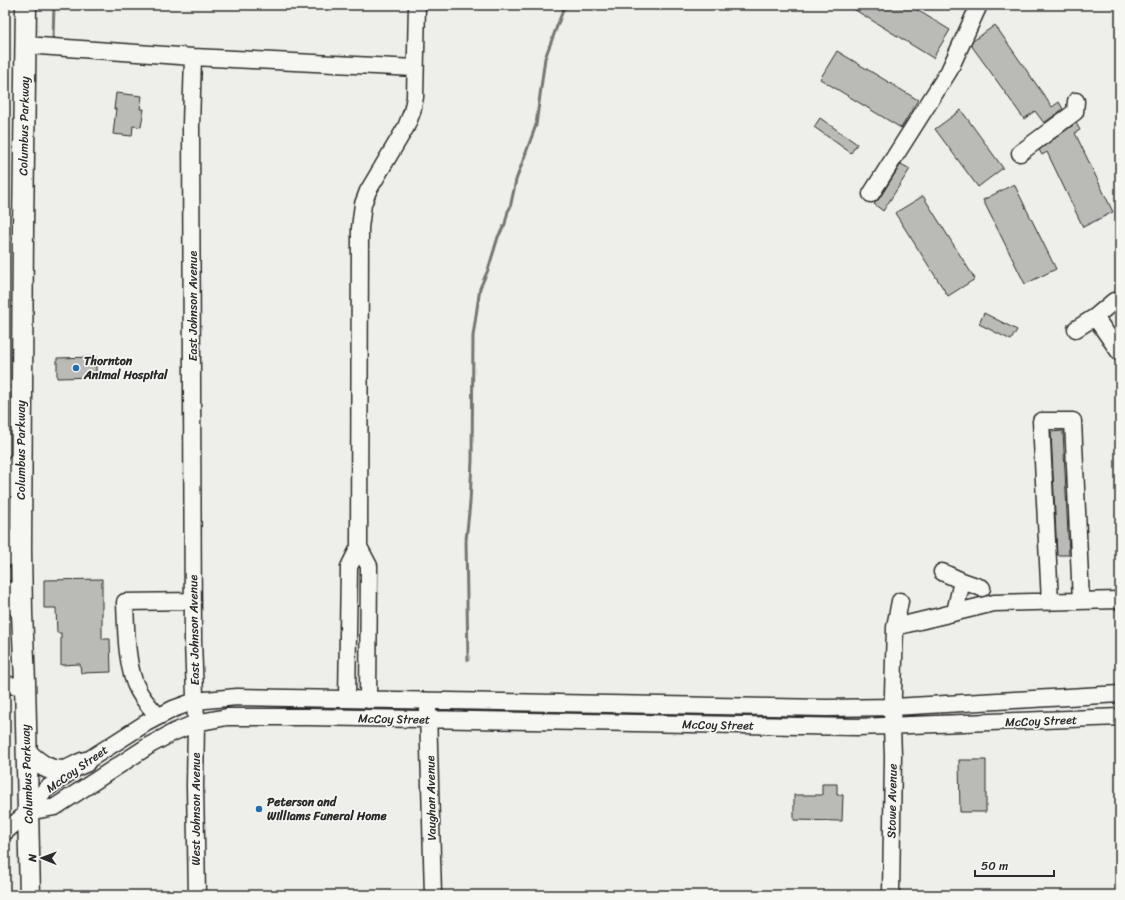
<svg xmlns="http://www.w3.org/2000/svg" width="1125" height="900" font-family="Sriracha,sans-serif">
<rect width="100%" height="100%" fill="#eeeeea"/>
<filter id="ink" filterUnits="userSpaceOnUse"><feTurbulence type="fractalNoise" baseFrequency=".025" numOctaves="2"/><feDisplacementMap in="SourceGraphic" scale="8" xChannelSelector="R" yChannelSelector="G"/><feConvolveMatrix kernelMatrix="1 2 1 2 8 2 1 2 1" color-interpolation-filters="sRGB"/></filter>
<g filter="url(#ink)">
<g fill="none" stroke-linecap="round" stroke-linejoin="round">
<path stroke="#757573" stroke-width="3" d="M53,38L54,5
M468,660L466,540L470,503L472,460L473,336L480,288L488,270L498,237L505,224L508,211L510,208L516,180L536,125L545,58L565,5"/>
</g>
<path fill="#babab7" stroke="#2b2b2b" d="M847,5H909L950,30L933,58Z
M995,25L1052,107L1059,102L1063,109L1044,123L1035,111L1024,119L992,74L971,45L973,41Z
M837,51L918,100L901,128L820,79Z
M116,93L142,96L140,109H144L141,127L133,126L132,136L113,134L116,109H114Z
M961,110L1003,168L978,187L935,129Z
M820,118L857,144L851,153L814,127Z
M1076,123L1080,130L1075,133L1113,212L1083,227L1047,152L1042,155L1039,150Z
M901,164L910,169L883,211L874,204L879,199Z
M1014,184L1056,269L1025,284L983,200Z
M923,196L975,279L948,296L895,213Z
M984,313L1017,330L1011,340L979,324Z
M96,357V377L57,378V358Z
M1063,431L1069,555H1057L1051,432Z
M102,579V639H110L111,672L81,673L80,664L61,665V633H57L56,608H44V580Z
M959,760H986V812H960Z
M822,784H837V795H843L842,821L794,820V795H822Z"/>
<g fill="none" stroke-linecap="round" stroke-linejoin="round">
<defs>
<path id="minor" d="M25,45L193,57L191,125L193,641L196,723L195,786L197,895
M193,57L415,68
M1020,153L1075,112L1076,101
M871,194L949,71L979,5
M1095,317L1114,301
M1076,329L1095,317L1120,353
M5,537L9,538L21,548L5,559
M942,572L962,581L955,612
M962,581L982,588
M1050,602L1041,421H1073L1081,601
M895,627L900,601
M5,685L25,686
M347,699L349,567L359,547
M368,700L369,566L359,547L360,228L363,204L368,191L406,127L412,112L415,97L417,5
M428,710L433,895
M158,716C151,708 143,700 138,690C126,669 126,626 125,602L193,601
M28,812L55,807L150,745L174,732L196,723L227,717H308L858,727L1120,717
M5,832L28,812L46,789L85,762L146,723L173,709L195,701L237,697L826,708L894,707L1120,694
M891,895L893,756L892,727L895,627L994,603L1120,600"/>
<path id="major" d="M26,5L23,227L21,548L22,613L25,682L30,895
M5,488L19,461
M5,591L22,613
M27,753C38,763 51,774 67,770C73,768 79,764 85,762"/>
</defs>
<use href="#minor" stroke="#2b2b2b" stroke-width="19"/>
<use href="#major" stroke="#2b2b2b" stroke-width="23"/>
<use href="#minor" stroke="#f6f6f2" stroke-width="16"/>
<use href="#major" stroke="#f6f6f2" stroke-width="20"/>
</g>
</g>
<g fill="#1f6fb2" stroke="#f6f6f2" stroke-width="1.5">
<circle cx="76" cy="368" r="4"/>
<circle cx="259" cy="809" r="4"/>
</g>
<g text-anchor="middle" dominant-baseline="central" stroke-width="3.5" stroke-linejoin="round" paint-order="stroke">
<g font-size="12" fill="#2b2b2b" stroke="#f6f6f2">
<text transform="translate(24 126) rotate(-89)">Columbus Parkway</text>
<text transform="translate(193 306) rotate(-90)">East Johnson Avenue</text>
<text transform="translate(21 450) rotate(-90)">Columbus Parkway</text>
<text transform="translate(194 630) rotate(-91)">East Johnson Avenue</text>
<text transform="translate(394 719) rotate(1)">McCoy Street</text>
<text transform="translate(1041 721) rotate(-2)">McCoy Street</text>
<text transform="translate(718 725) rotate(1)">McCoy Street</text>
<text transform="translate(77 769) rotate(-35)">McCoy Street</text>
<text transform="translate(27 774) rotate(-92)">Columbus Parkway</text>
<text transform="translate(431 798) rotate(-91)">Vaughan Avenue</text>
<text transform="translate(892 801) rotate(-89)">Stowe Avenue</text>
<text transform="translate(196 809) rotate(-90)">West Johnson Avenue</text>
</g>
<g font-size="12" font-weight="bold" fill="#2b2b2b" stroke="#f6f6f2" text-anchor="start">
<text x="84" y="361">Thornton<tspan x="84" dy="14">Animal Hospital</tspan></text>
<text x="267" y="802">Peterson and<tspan x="267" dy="14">Williams Funeral Home</tspan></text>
</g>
</g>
<rect width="1125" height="900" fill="none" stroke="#f6f6f2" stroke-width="20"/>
<rect x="10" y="10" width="1105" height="880" fill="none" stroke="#2b2b2b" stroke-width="1.5" filter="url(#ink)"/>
<g transform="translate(42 858) rotate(271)" stroke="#f6f6f2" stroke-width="3" paint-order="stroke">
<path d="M0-3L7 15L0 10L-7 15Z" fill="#2b2b2b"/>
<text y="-6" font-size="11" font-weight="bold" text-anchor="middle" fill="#2b2b2b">N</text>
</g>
<path d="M975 870v6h79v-6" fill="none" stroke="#2b2b2b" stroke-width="2"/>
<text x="981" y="870" font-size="12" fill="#2b2b2b" stroke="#f6f6f2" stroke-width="3" paint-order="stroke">50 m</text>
</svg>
